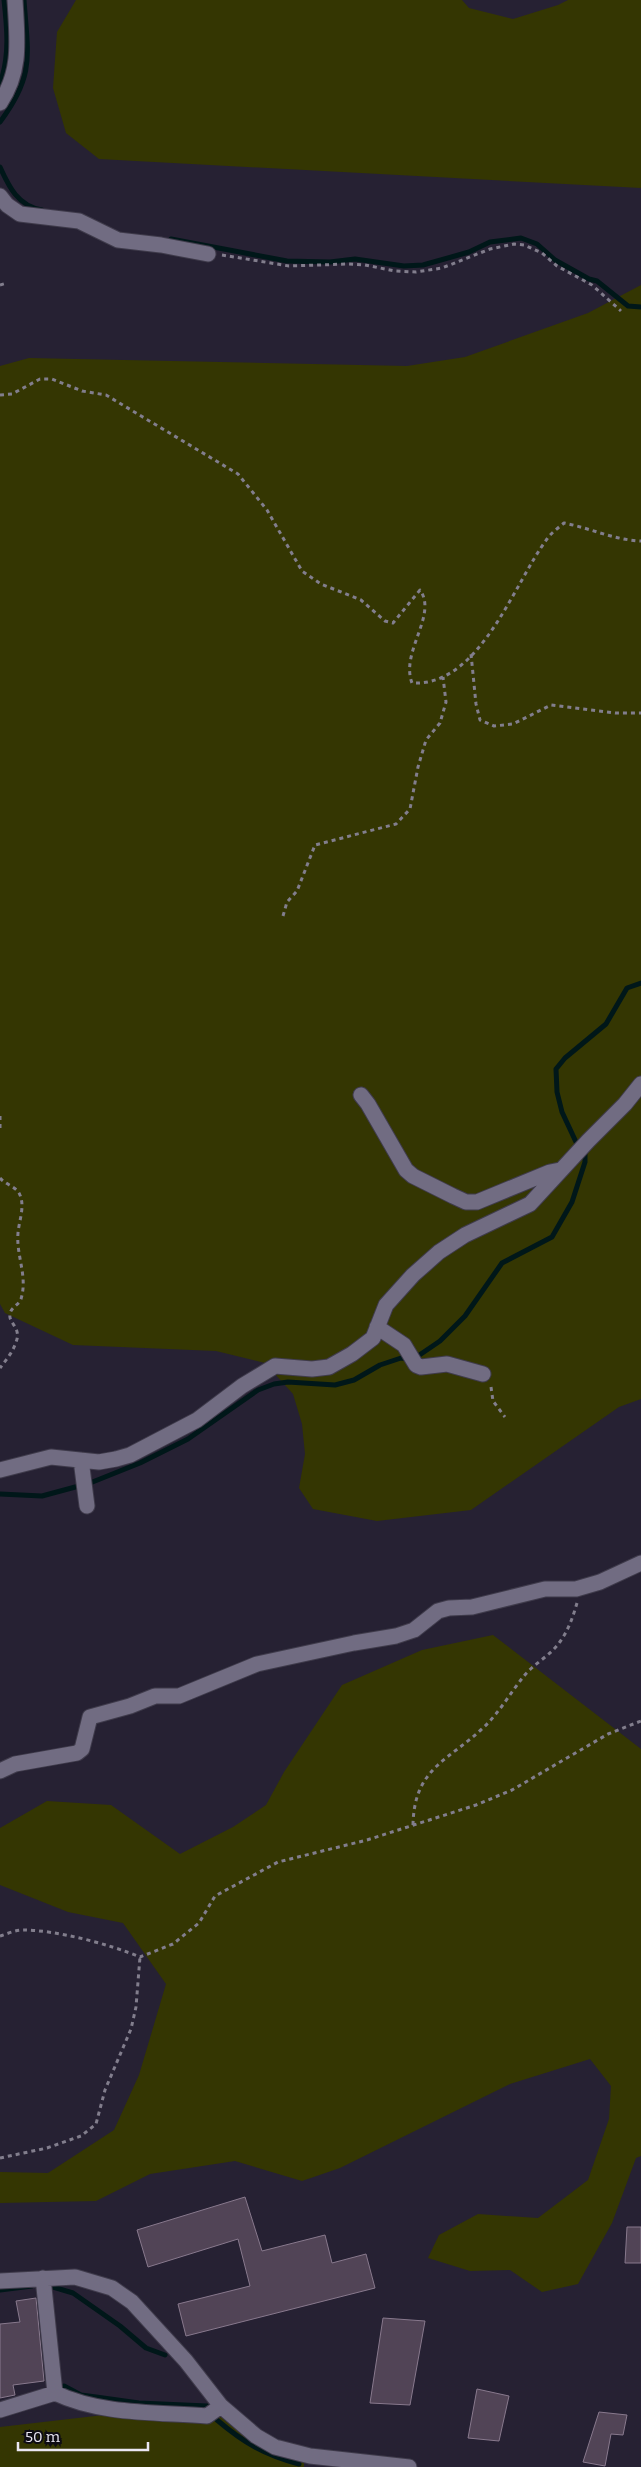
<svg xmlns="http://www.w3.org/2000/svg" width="641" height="2467" font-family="Bitter,serif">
<rect width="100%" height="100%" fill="#262133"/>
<path fill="#343602" d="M76,0H462L469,8L513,19L558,5L568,0H641V188L99,159L66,133L53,88L57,32Z
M641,285V1399L619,1407L471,1510L377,1521L313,1509L299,1488L305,1454L302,1424L293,1394L265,1363L216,1351L73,1345L5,1313L0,1304V366L29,358L407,366L465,357L588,313Z
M493,1635L641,1749V2156L636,2158L612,2223L578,2284L542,2292L510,2270L470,2271L428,2258L439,2235L478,2214L538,2218L588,2180L609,2119L611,2086L590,2059L510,2084L340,2168L302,2181L235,2161L150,2174L96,2201L0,2203V2172L48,2173L114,2130L139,2075L166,1984L123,1923L68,1912L0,1885V1828L47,1801L111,1805L180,1854L233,1827L266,1805L284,1772L342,1685L422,1650Z
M121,2413L208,2420L221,2417L251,2441L304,2462V2467H0V2427Z"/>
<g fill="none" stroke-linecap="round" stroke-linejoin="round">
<path stroke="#001719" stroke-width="5" d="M0,83C10,57 7,27 4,0
M0,122C35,75 28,56 24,0
M0,167C9,187 18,206 42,210
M171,239L287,261L330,262L355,259L404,266L423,265L469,252L490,242L521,238L537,244L555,260L589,279L597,281L628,306L641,307
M576,1142L562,1112L557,1092L556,1069L565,1058L606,1024L627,988L641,983
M418,1356L440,1341L465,1316L502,1263L552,1237L572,1202L585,1162V1154
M90,1483L140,1463L188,1439L258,1390L274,1384L288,1382L335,1385L354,1380L380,1365L401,1358L408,1359
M0,1494L42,1496L79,1486
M53,2287L73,2293L120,2326L146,2348L165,2355
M0,2290L32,2286
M64,2386L81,2395L96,2397L139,2403L207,2406
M217,2420C244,2443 265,2455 299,2464"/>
</g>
<path fill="#514456" stroke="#88798d" d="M245,2197L262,2251L325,2235L332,2263L366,2254L375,2288L186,2336L178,2304L250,2286L238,2239L148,2267L137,2230Z
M627,2227H641V2263H625Z
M36,2298L44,2381L13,2385L15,2395L0,2398V2324L20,2322L16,2301Z
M383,2318L425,2321L410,2405L370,2403Z
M477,2389L509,2396L499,2441L468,2438Z
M599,2412L627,2415L623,2435L611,2434L605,2466L583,2462Z"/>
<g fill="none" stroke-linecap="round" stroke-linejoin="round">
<defs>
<path id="minor" d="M0,103C22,70 17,39 15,0
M0,196L7,205L20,214L79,221L118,240L161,245L208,254
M361,1095L368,1104L406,1170L413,1176L453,1196L466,1202H477L550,1172L560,1170
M377,1327L404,1345L416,1365L421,1367L447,1364L483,1374
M81,1460L87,1506
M0,1470L51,1457L99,1462L116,1459L130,1455L197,1420L242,1386L275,1366L312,1369L329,1367L352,1354L373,1338L386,1305L413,1275L439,1252L465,1235L530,1204L588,1141L625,1104L641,1084
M0,1771L15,1764L77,1753L82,1749L90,1717L130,1706L155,1696H179L257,1664L354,1643L396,1636L414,1630L438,1611L449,1608L472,1607L545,1589H576L600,1582L641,1563
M43,2278L55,2393C101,2415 157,2412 207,2416L221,2406
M0,2281L75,2277L112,2288L132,2302L186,2361L221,2406L256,2436L275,2447L310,2456L409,2467
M0,2410L55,2393"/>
</defs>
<use href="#minor" stroke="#3f3b4b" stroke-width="17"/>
<path stroke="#827e8d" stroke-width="3" stroke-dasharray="4 4" stroke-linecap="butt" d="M222,255L289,266L348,264L365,265L395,271L416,272L442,268L490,249L514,244L524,245L542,253L557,266L592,285L621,311
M0,285L7,283
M0,395L12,394L40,379H52L82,391L106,395L238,474L267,510L302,571L321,584L361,600L385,621L393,623L420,590C438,615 400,652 412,683C480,687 514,583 547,539C551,533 558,528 564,523C590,528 614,540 641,541
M471,654L476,704L480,720L494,726L513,724L551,705L615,713H641
M283,916L287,902L297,891L315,845L396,824L410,809L418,767L426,740L440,723L446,702L443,677
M0,1116V1130
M0,1178C6,1185 17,1187 20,1195C25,1207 19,1221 18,1233C16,1256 28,1276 21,1299C19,1305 11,1307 10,1314C8,1323 22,1328 16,1342C13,1352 6,1360 0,1368
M491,1387L493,1401L505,1417
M413,1825C414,1767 450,1760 484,1727C499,1713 511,1692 524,1676C532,1666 544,1659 553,1650C566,1637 572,1620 577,1603
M0,1936C7,1934 15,1930 23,1930C56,1930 109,1944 140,1957L173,1944L199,1923L215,1896L278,1862L367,1840L476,1805L512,1790L608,1734L641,1721
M0,2158L47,2148L81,2136L96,2124L105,2090L131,2029L136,2007L140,1957"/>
<use href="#minor" stroke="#716c82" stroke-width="15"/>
</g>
<path d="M18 2442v8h130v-8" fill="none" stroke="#eae7f3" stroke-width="2.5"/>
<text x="25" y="2442" font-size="15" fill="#eae7f3" stroke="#0e0c14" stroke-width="4" paint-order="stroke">50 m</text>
</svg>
